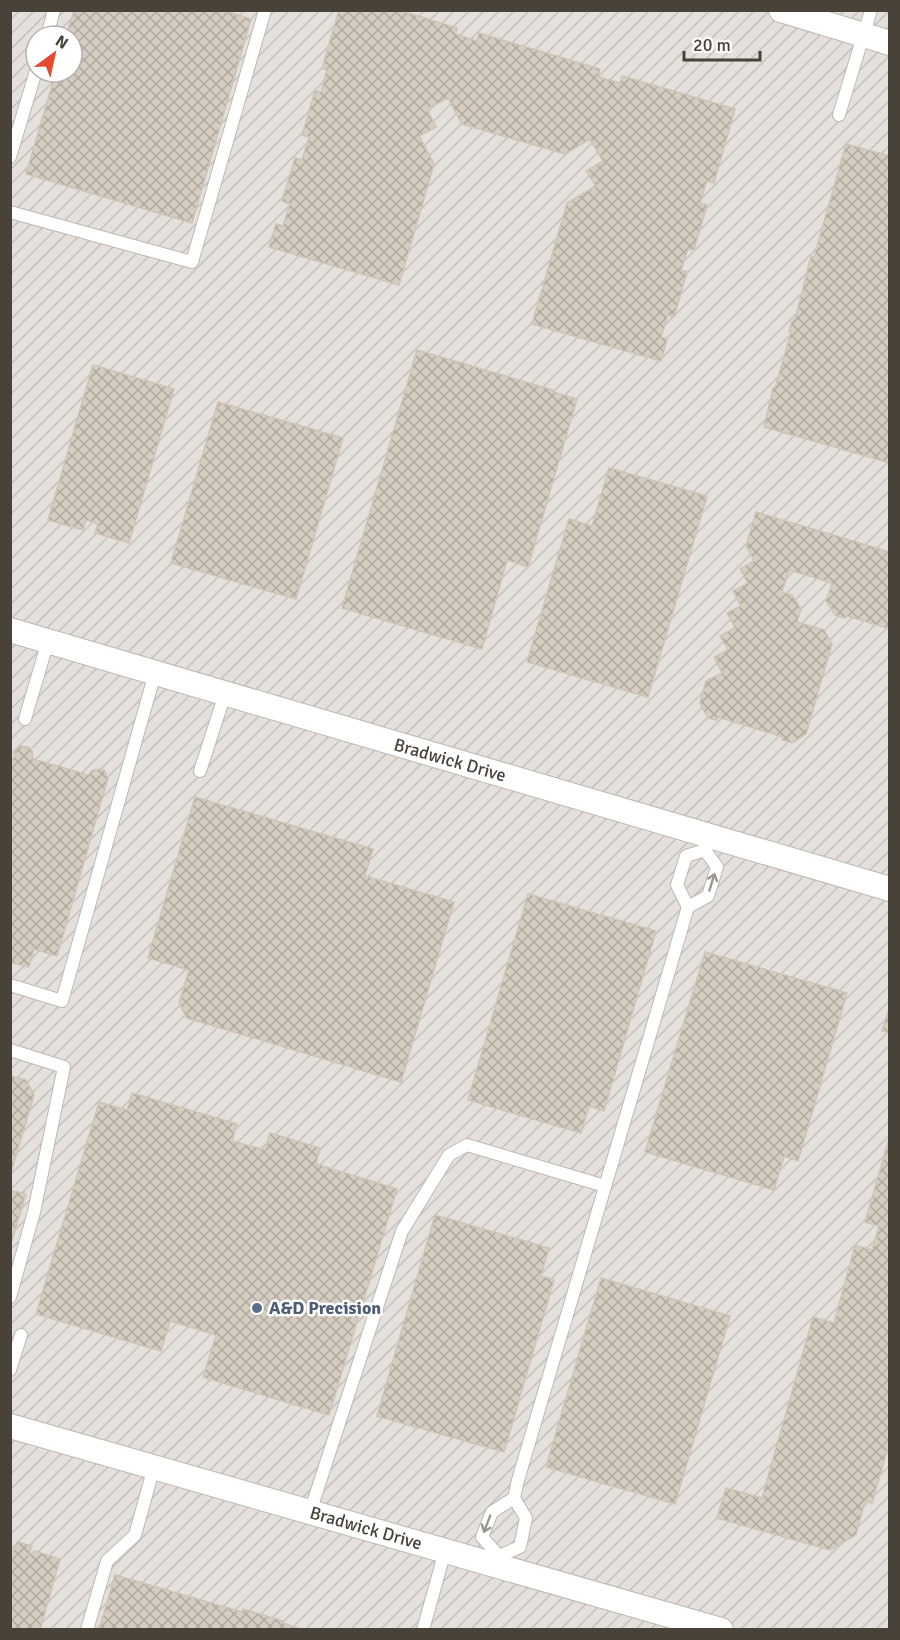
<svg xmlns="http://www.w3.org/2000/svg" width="900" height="1640" font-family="Signika,sans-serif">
<defs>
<pattern id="industrial-furrows" width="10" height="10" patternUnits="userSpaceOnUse" patternTransform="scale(1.5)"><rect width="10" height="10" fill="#e4e0dc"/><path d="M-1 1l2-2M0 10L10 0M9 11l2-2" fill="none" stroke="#c5c1be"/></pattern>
<pattern id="building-cross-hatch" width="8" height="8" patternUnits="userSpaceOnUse" patternTransform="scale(1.5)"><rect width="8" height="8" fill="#d5cdc1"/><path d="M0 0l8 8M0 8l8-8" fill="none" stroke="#afa89e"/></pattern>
</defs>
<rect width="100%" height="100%" fill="#f4f1eb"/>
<path fill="url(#industrial-furrows)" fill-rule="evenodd" d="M11,11H889V1629H11ZM36,36H72V72H36Z"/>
<path fill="url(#building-cross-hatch)" stroke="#cfc4b5" stroke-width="1.5" d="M74,10H222L251,19L192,223L26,174L56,72H72V36H66Z
M339,10H399L457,28L455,34L477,41L479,33L600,69L598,77L620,83L622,76L735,109L714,183L707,181L700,203L707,205L694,250L688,249L681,270L687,272L674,317L668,315L661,337L667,339L661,361L532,324L567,203L596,186L586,171L603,161L590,139L565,154L462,124L448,98L427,109L436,127L419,136L434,164L399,285L269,247L276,224L283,226L290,204L282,201L295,158L302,160L309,137L302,135L315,91L321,92L327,70L322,68Z
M846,144L890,156V463L764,427L773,388H775L791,332H789L792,320H795L811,256L814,257Z
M417,350L553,390V392L577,399L528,567L507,560L482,649L342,608Z
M93,365L174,389L129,543L95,533L98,524L86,520L83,530L48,520Z
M218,402L343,438L296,599L171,563Z
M609,468L707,496L648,697L527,662L569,519L592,526Z
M756,512L890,552V629L847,616L846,618L835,615L826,601L832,583L789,570L782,592L792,595L801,609L797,622L824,630L832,644L806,734L792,743L782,740L783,737L718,717L717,720L708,718L700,703L706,681L722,673L714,657L728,650L720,636L735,628L727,613L741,606L733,591L748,583L740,569L754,561L746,546Z
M21,746L28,747L32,751L33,759L88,775L93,770L101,769L104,770L108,778L57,956L34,949L29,967L10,962V768L16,750Z
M195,797L373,849L365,876L454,902L401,1082L187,1018L179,1003L189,970L148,958Z
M528,894L656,931L604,1111L589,1106L581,1133L468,1100Z
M705,952L847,993L798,1161L784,1156L774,1190L645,1152Z
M890,1005V1033L882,1031Z
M10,1076L26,1080L34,1095L10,1176Z
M132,1093L237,1124L232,1141L265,1150L270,1133L320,1148L316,1164L397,1189L329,1415L203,1377L216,1335L170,1321L161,1351L36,1314L99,1102L127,1110Z
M890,1135V1452L887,1451L872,1503L865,1501L856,1535L830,1550L717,1518L726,1488L762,1498L813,1317L834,1323L855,1245L872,1250L879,1226L865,1222Z
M10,1190L26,1194L10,1247Z
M435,1215L549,1248L541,1276L554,1280L504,1452L377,1416Z
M601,1278L730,1316L675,1504L546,1467Z
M17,1542L32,1546L29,1555L35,1551L60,1559L40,1630H10V1549L14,1550Z
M115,1575L242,1612L243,1609L283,1621V1623L304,1630H99Z"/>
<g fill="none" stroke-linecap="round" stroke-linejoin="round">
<defs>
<path id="lane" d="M47,36L54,10
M839,115L871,10
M10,157L36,71
M10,212L192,262L265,10
M25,719L48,641
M200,771L225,694
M688,907L708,896L717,867L705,850
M10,985L62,1001L155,673
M10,1050L64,1067L34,1212L10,1297
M10,1370L21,1335
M310,1512L402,1231L449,1155L467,1145L605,1186
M499,1556L482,1537L492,1512L514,1498
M488,1563L499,1556L520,1547L526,1518L514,1498L518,1480L685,917L688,907L677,885L686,856L705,850
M87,1630L107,1561L135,1535L154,1467
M423,1630L445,1551"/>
<path id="street" d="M781,10L890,43
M10,630L890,889
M10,1426L721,1630"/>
</defs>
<use href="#lane" stroke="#bfb9ae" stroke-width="14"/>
<use href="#street" stroke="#bfb9ae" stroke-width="26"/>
<use href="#lane" stroke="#fff" stroke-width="12"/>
<use href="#street" stroke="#fff" stroke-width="24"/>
</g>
<defs><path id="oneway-shaft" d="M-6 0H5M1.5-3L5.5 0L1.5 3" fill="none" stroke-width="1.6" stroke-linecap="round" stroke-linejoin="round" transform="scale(1.5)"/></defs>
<g stroke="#9a9792">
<use href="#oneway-shaft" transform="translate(712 882) rotate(-73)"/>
<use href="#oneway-shaft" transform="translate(487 1524) rotate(111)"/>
</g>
<circle fill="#5c6f8a" stroke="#fff" stroke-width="2" cx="257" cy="1308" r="6"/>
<g text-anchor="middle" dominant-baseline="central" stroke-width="5" stroke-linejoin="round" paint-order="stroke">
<g font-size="18" fill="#484239" stroke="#fff">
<text transform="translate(450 760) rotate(16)">Bradwick Drive</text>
<text transform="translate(366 1528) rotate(16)">Bradwick Drive</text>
</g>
<g font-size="18" font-weight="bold" fill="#4e5e75" stroke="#fff" text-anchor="start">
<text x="269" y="1308">A&amp;D Precision</text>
</g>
</g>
<rect width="900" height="1640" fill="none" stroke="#484239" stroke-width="24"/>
<g transform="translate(54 54) rotate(33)"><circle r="28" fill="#ffffff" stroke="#b6b3b0" stroke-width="1.5"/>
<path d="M0-4.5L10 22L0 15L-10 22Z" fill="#e64830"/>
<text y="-9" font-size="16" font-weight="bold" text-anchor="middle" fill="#484239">N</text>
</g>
<path d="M684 51v9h76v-9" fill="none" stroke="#484239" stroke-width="3"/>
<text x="693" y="51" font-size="18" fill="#484239" stroke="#ffffff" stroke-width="4.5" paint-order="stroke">20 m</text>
</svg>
